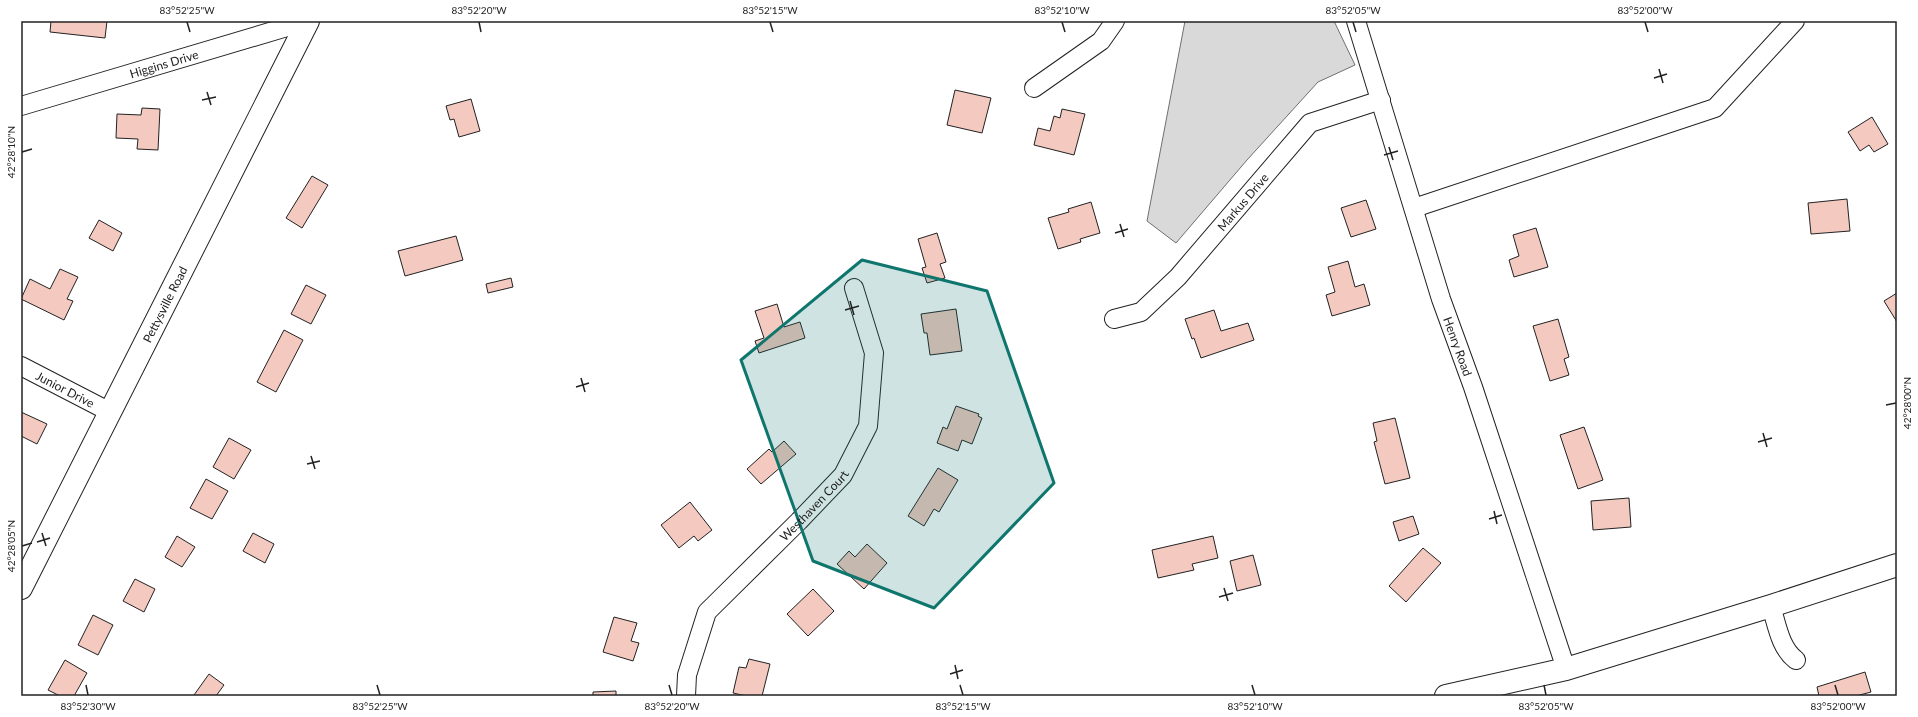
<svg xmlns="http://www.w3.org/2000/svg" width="1918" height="717" font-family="Lato,sans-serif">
<rect width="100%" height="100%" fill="#fff"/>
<path fill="#d9d9d9" stroke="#6f6f6f" d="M1185,21H1334L1355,65L1318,82L1247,160L1176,243L1147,221Z"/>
<path fill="#f3c9c0" stroke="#222" d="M51,21H107L105,38L50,32Z
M955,90L991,98L982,133L947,125Z
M471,99L480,131L459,137L454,119L450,120L446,106Z
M142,108L160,109L158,150L137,149L138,139L116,138L117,114L141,115Z
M1062,109L1085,114L1074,155L1034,145L1038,128L1050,131L1054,116L1060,118Z
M1872,117L1888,144L1874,152L1869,145L1860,151L1848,132Z
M312,176L328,185L302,228L286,218Z
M1847,199L1850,231L1811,234L1808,203Z
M1366,200L1376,229L1351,237L1341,208Z
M1091,202L1100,233L1080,239L1081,242L1058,249L1048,218L1069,212L1068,209Z
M99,220L122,233L113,251L89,238Z
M1536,228L1548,267L1514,277L1509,260L1519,256L1513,235Z
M937,233L946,262L940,264L945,278L927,283L922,268L926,267L918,239Z
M456,236L463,260L405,276L398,251Z
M1348,261L1355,287L1364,284L1370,305L1332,316L1326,295L1335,292L1328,267Z
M60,269L78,277L67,299L73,301L64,320L21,299L30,279L50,289Z
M511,278L513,287L488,293L486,284Z
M306,285L326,295L311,324L291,314Z
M1897,293V322L1884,301Z
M777,304L784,327L800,322L805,338L759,353L755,341L764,338L755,311Z
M956,309L962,351L930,355L927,333H924L921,314Z
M1214,310L1221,331L1248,323L1254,340L1201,358L1194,338L1192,339L1185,319Z
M1558,319L1569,357L1564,359L1569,375L1550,381L1533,326Z
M284,330L303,340L276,392L257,382Z
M956,406L979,414L978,416L982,418L972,444L962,440L958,451L937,443L943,427L947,429Z
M21,412L47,424L37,444L21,436Z
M1395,418L1410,478L1385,484L1374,442L1377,441L1373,423Z
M1584,427L1603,480L1578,489L1560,435Z
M229,438L251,450L234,479L213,467Z
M784,441L796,454L761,484L747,469L769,449L772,452Z
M938,468L958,480L939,512L934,509L924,526L908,516Z
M206,479L228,491L212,519L190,508Z
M1629,498L1631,527L1593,530L1591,501Z
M690,502L712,530L698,541L694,536L679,548L661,525Z
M1413,516L1419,534L1399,541L1393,522Z
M253,533L274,544L265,563L243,551Z
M177,536L195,547L182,567L165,557Z
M1213,536L1218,558L1192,564L1194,570L1158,578L1152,550Z
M867,544L887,563L864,589L837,564L849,551L855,557Z
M1423,548L1441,563L1406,602L1389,586Z
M1253,555L1261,585L1237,591L1230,561Z
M135,579L155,589L144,612L123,601Z
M813,589L834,611L808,636L787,614Z
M93,615L113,625L98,655L78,645Z
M614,617L637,623L631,641L639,643L633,661L603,652Z
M749,659L770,664L762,696H746L733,693L739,667L746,668Z
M65,660L87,673L74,696H60L48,690Z
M1865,672L1871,692L1856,696H1819L1817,687Z
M209,674L224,685L216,696H196L194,695Z
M616,691V696H593V692Z"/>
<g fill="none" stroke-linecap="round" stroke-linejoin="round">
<defs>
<g id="minor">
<path id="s1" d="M1356,21L1441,299L1473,387L1566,669"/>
<path d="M1034,88L1101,41L1115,21"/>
<path id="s2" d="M21,106L307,21"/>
<path d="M1414,208L1715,108L1795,21"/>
<path id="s3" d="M1114,319L1141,312L1178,277L1310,123L1381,100"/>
<path id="s4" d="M21,366L110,412"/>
<path d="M1771,606C1777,625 1780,648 1796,660"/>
<path id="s5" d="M686,696L687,675L707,612L799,521L843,475L868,426L874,353L854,288"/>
</g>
<g id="major">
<path id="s6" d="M21,588L308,21"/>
<path d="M1446,696L1566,669L1771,606L1897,565"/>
</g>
</defs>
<use href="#minor" stroke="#222" stroke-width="20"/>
<use href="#major" stroke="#222" stroke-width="24"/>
<use href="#minor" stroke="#fff" stroke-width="18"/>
<use href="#major" stroke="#fff" stroke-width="22"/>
</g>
<path fill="#0f766e" fill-opacity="0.2" stroke="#0f766e" stroke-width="3" stroke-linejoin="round" d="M862,260L987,291L1054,483L934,608L813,561L741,360Z"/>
<path fill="none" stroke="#222" stroke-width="1.5" d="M187,22L190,32M479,22L481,32M770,22L773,32M1062,22L1065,32M1353,22L1356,32M1645,22L1648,32M1659,69L1663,83M1654,78L1667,74M207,92L211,105M202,100L216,97M1389,147L1393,160M22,152L32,149M1384,155L1398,151M1120,224L1124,237M1115,233L1128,229M850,301L854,315M845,310L859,306M581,378L585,392M576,387L589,383M1886,405L1896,403M1763,433L1767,447M1758,442L1772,438M311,456L315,469M307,464L320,461M1494,511L1497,524M1489,519L1502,515M42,533L46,546M37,542L50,538M22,546L32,543M1224,588L1228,601M1219,597L1233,593M955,665L958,679M950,674L963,670M86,685L88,695M377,685L380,695M669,685L672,695M960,685L963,695M1252,685L1255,695M1544,685L1546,695M1835,685L1838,695"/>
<g text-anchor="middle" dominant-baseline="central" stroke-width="3" stroke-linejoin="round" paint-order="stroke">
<g font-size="12" fill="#222" stroke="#fff">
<text stroke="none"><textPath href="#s2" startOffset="149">Higgins Drive</textPath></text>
<text stroke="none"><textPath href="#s3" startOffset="178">Markus Drive</textPath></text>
<text stroke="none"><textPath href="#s6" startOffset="318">Pettysville Road</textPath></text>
<text stroke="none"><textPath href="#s1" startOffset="341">Henry Road</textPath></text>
<text stroke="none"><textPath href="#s4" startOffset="50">Junior Drive</textPath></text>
<text stroke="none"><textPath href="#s5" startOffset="238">Westhaven Court</textPath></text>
</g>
</g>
<rect width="1918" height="717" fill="none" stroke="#ffffff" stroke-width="44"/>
<rect x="22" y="22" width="1874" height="673" fill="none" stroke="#222" stroke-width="1.5"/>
<g font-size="10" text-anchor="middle" fill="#222">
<text x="187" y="14">83°52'25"W</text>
<text x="479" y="14">83°52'20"W</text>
<text x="770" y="14">83°52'15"W</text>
<text x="1062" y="14">83°52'10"W</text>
<text x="1353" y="14">83°52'05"W</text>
<text x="1645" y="14">83°52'00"W</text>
<text transform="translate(11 152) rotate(-90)" y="4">42°28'10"N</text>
<text transform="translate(1907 403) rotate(-90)" y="4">42°28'00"N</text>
<text transform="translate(11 546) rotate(-90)" y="4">42°28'05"N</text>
<text x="88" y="710">83°52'30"W</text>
<text x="380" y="710">83°52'25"W</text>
<text x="672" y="710">83°52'20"W</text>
<text x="963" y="710">83°52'15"W</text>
<text x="1255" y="710">83°52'10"W</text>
<text x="1546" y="710">83°52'05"W</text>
<text x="1838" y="710">83°52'00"W</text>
</g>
</svg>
